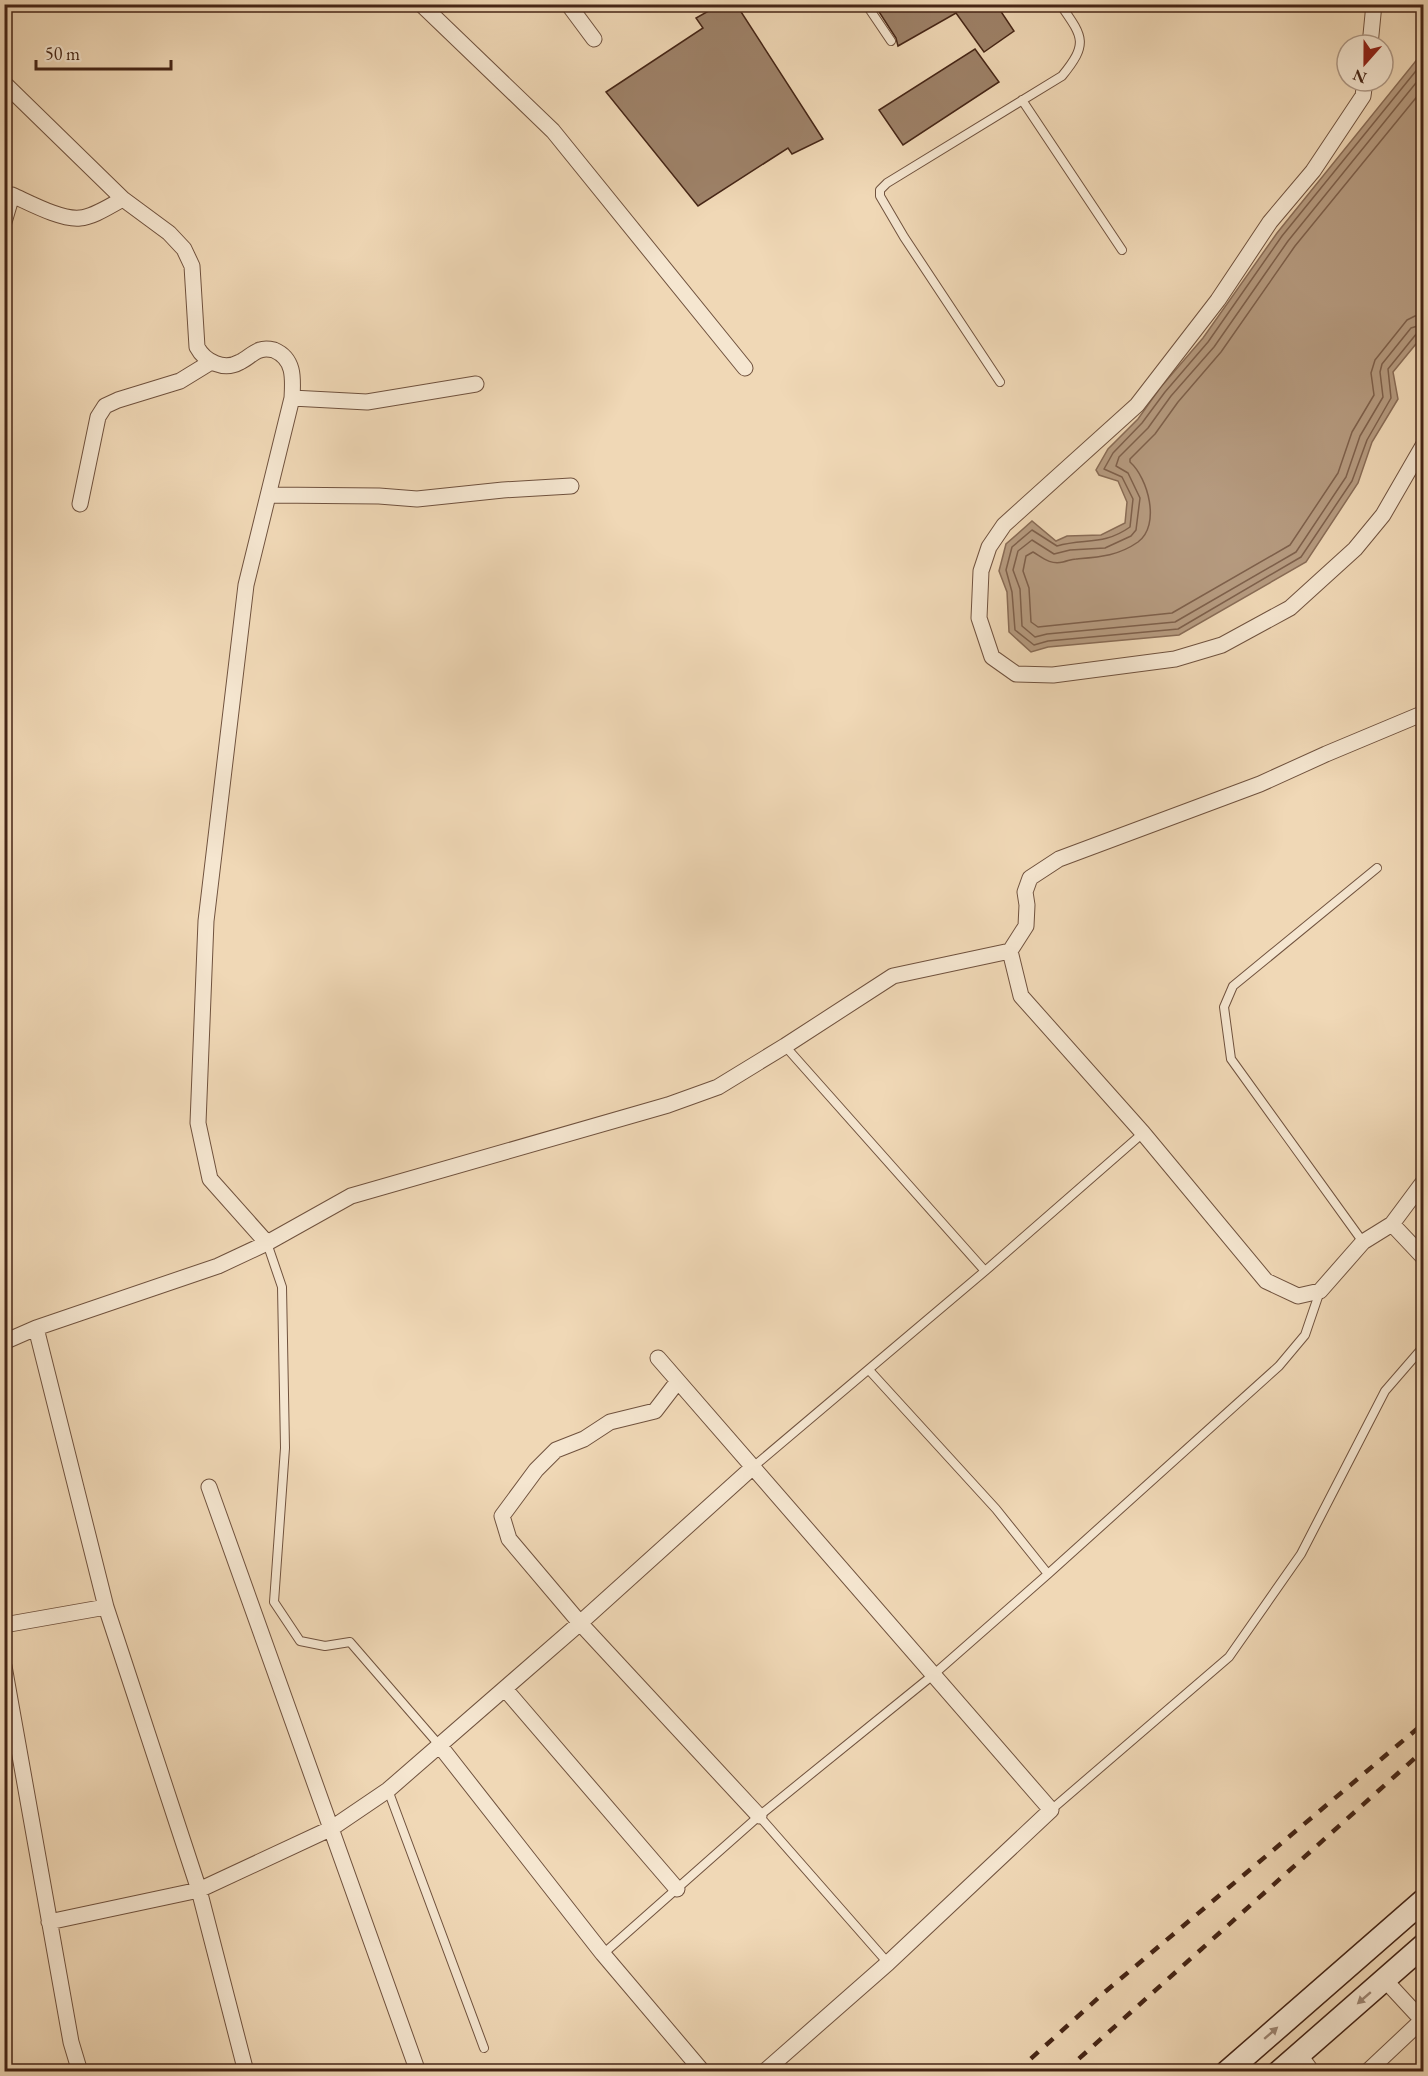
<svg xmlns="http://www.w3.org/2000/svg" width="1428" height="2076" font-family="'EB Garamond',serif">
<rect width="100%" height="100%" fill="#f0d8b6"/>
<filter id="stains"><feTurbulence type="fractalNoise" baseFrequency=".00333" numOctaves="4"/><feColorMatrix values="0 0 0 0 .2 0 0 0 0 .09 0 0 0 0 .02 0 0 0 .5 -.17"/></filter>
<radialGradient id="worn" r=".72"><stop offset=".6" stop-color="#630" stop-opacity="0"/><stop offset="1" stop-color="#630" stop-opacity=".3"/></radialGradient>
<path fill="#b69b80" stroke="#896c56" stroke-width="1.5" d="M1423,52V332L1420,339L1393,372L1398,399L1372,442L1358,483L1306,562L1179,635L1048,647L1031,652L1009,632L1007,592L999,571L1006,544L1032,521L1056,541L1067,536L1101,535L1125,523L1127,502L1118,481L1099,475L1096,470L1108,449L1138,419L1160,388L1203,338L1277,233Z"/>
<g fill="none" stroke-linecap="round" stroke-linejoin="round">
<path stroke="#7e604b" stroke-width="1.5" d="M1424,61L1282,236L1208,342L1165,392L1142,423L1113,453L1104,469L1122,477L1133,499L1130,527C1103,546 1085,538 1057,546L1032,530L1012,547L1006,570L1012,592L1015,630L1034,645L1048,641L1178,629L1301,557L1352,481L1367,440L1391,398L1388,369L1417,333L1424,331
M1424,73L1288,241L1214,347L1171,396L1148,428L1119,457L1116,466L1128,473L1140,498L1136,530L1131,536L1105,548L1070,550L1054,554L1032,540L1018,551L1013,570L1020,589L1022,626L1035,637L1047,634L1175,622L1296,552L1346,477L1360,436L1383,397L1380,372L1382,364L1411,328L1424,324
M1424,88L1295,246L1221,352L1178,402L1155,434L1130,459V462C1148,478 1161,525 1138,542C1118,556 1100,557 1076,559C1071,559 1068,561 1063,562C1050,565 1043,558 1033,552L1026,556L1023,571L1029,588L1031,622L1038,627L1172,613L1290,545L1338,473L1352,432L1374,395L1371,373L1375,360L1407,320L1415,316L1424,315"/>
</g>
<path fill="#9e8269" stroke="#452516" stroke-width="1.5" d="M721,4H736L823,139L792,154L788,148L698,206L606,92L703,28L696,18Z
M874,4H996L1014,31L984,52L956,13L898,46L896,38Z
M975,49L999,82L903,145L879,110Z"/>
<g fill="none" stroke-linecap="round" stroke-linejoin="round">
<defs>
<path id="lane" d="M866,4L891,41
M1022,100L1122,250
M1000,382L904,237L880,196V190L887,183L1062,76C1089,43 1083,37 1060,4
M785,1046L985,1271
M1363,1242L1231,1059L1224,1007L1233,986L1377,868
M267,1243L282,1287L285,1448L274,1602L300,1641L325,1646L350,1642L440,1746
M869,1370L996,1509L1048,1574
M753,1467L985,1271L1143,1133
M388,1790L484,2048
M1051,1810L1229,1657L1301,1554L1385,1391L1424,1346
M759,1816L888,1963
M603,1954L759,1816L933,1675L1048,1574L1279,1366L1305,1335L1320,1291"/>
<path id="street" d="M421,4L553,131L745,368
M568,4L594,39
M1370,45L1374,4
M1365,81L1363,96L1313,171L1270,222L1218,300L1137,405L1004,525L989,547L981,571L979,618L992,657L1016,674L1053,675L1175,659L1222,645L1290,608L1355,549L1383,515L1424,444
M4,83L123,199L169,233L184,249L192,266L197,347C205,362 224,371 240,362C247,359 253,352 260,350C265,348 270,349 274,350C295,359 293,379 292,398L246,585L206,921L198,1123L210,1179L267,1243L218,1266L36,1328L4,1342
M4,222L12,195C30,203 61,220 80,218C94,217 111,205 123,199
M292,398L367,402L476,384
M270,495L379,496L417,499L503,490L571,486
M80,504L98,417L105,406L118,400L180,381L211,362
M1010,951L1026,926L1027,905L1025,892L1030,878L1059,859L1260,784L1326,754L1424,713
M1392,1224L1424,1181
M267,1243L351,1196L668,1105L718,1087L785,1046L893,976L1010,951L1021,996L1143,1133L1266,1281L1298,1296L1320,1291L1363,1242L1392,1224L1424,1258
M36,1328L106,1607L199,1890L246,2072
M658,1358L1051,1810L888,1963L764,2072
M678,1381L655,1411L610,1422L584,1439L556,1450L536,1470L502,1516L509,1539L580,1623L759,1816
M209,1487L418,2072
M4,1625L106,1607
M4,1666L71,2042L80,2072
M505,1689L677,1889
M440,1746L603,1954L703,2072
M49,1922L199,1890L332,1828L388,1790L580,1623L753,1467
M1384,1979L1421,2019
M1299,2054L1312,2072
M1367,2072L1418,2024L1424,2014"/>
<path id="secondary" d="M1227,2072L1424,1900
M1279,2072L1424,1945"/>
</defs>
<use href="#lane" stroke="#70523e" stroke-width="10"/>
<use href="#street" stroke="#70523e" stroke-width="17"/>
<use href="#secondary" stroke="#452516" stroke-width="25"/>
<use href="#lane" stroke="#f5e6d0" stroke-width="8"/>
<use href="#street" stroke="#f5e6d0" stroke-width="15"/>
<use href="#secondary" stroke="#f5e6d0" stroke-width="22"/>
<path stroke="#452516" stroke-width="4.5" stroke-dasharray="10 10" stroke-linecap="butt" d="M1016,2072L1106,1991L1424,1723
M1064,2072L1424,1750"/>
</g>
<defs><path id="oneway-solid" d="M-6-.8H1V-3.2L6.5 0L1 3.2V.8H-6Z" transform="scale(1.5)"/></defs>
<g fill="#9d8673">
<use href="#oneway-solid" transform="translate(1364 1998) rotate(139)"/>
<use href="#oneway-solid" transform="translate(1271 2033) rotate(-41)"/>
</g>
<rect width="1428" height="2076" fill="none" stroke="#f0d8b6" stroke-width="24"/>
<rect x="6" y="6" width="1416" height="2064" fill="none" stroke="#452516" stroke-width="3"/>
<rect x="12" y="12" width="1404" height="2052" fill="none" stroke="#452516" stroke-width="1.5"/>
<g transform="translate(1365 63) rotate(201)"><circle r="28" fill="#f5e6d0" stroke="#af9986" stroke-width="1.5"/>
<path d="M0-4.5L10 22L0 15L-10 22Z" fill="#8f2418"/>
<text y="-9" font-size="16" font-weight="bold" text-anchor="middle" fill="#452516">N</text>
</g>
<path d="M36 60v9h135v-9" fill="none" stroke="#452516" stroke-width="3"/>
<text x="45" y="60" font-size="18" fill="#452516" stroke="#f5e6d0" stroke-width="4.5" paint-order="stroke">50 m</text>
<rect width="100%" height="100%" filter="url(#stains)"/>
<rect width="100%" height="100%" fill="url(#worn)"/>
</svg>
